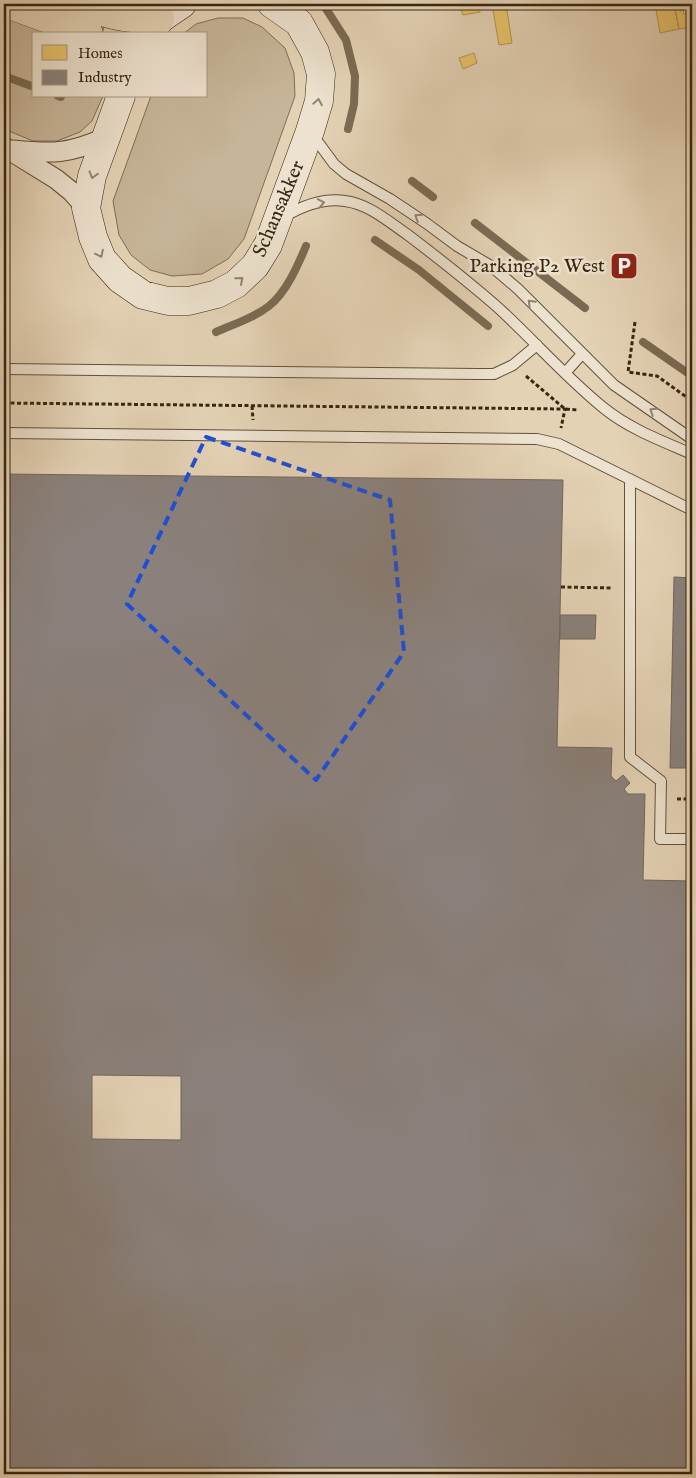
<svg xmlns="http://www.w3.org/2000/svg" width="696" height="1478" font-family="'IM FELL English',serif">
<rect width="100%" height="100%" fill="#e4d2b5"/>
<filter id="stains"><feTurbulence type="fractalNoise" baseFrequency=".004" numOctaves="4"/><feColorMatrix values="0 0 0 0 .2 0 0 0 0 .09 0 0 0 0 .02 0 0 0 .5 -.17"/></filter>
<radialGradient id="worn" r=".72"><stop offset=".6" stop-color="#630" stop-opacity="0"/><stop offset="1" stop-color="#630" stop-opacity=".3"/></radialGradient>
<path fill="#c7b599" stroke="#7f6e56" d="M4,4H110L102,34H34V96H103L92,121L80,132L57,141H33L4,129Z
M218,18H243L262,27L285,48L294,73L295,96L244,239L228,259L202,274L172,276L150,270L131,255L119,235L113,201L151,96H206V34H183L196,24Z"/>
<path fill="#e9c46a" stroke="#b49550" d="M459,4H479L480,12L463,15Z
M492,4H506L512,43L499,45Z
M655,4H674L679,29L660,33Z
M680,8V11L683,10L684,14L692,12V27L679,29L675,9Z
M474,53L477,63L463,69L459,58Z"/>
<path fill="#8a817c" stroke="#71665c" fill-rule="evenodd" d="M4,474L563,480L557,747L612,748L611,776L616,781L623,775L630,783L624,789L628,794H645L643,880L692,881V1474H4ZM92,1075L181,1076V1140L92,1139Z
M674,577L692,578V768H670Z
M560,615H596L595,639H560Z"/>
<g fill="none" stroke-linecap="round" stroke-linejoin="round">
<path stroke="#7b6a53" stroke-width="8" d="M323,4L346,40L355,76L354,104L348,129
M4,76L34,87
M58,96L61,97
M412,181L433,197
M475,223L585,308
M375,240L419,270L488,326
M216,332C234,324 254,318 269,306C286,293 298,265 306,246
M643,342L692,376"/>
<defs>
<path id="lane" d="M312,134L334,164L346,174L390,199L426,223L457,246L491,266L518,289L614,385L692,439
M284,217C302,206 323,198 345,201C369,204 389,222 408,235C437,257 466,280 494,304C532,338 565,377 605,409C630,429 662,441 692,454
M4,369L478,374H494L513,365L537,345
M565,373L582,354
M4,433L537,439L559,444L692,510
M630,479V757L661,781L660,839H692"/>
<path id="street" d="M4,147L56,179L72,192L86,208
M13,150C53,154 68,154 105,138"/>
<path id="secondary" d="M150,34L160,19L182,4
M121,96L92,176L86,208L93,237L102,259L120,279L143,295L168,301H189L217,294L236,284L255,266L268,245L310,131L319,101L321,74L315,52L299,23L272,4"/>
<path id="highway" d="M7,4L89,34
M78,4C107,15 128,20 160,19"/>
</defs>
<use href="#lane" stroke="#62513b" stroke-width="12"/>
<use href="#street" stroke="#62513b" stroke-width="21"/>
<use href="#secondary" stroke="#372612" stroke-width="29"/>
<use href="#highway" stroke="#372612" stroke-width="29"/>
<path stroke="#372612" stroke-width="3" stroke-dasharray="4 2.5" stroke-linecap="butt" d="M635,322L628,372L657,376L692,401
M526,376L565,409L578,410
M4,403L565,409L561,428
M252,406L253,420
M561,587L613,588
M677,799H692"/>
<use href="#lane" stroke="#ede2cf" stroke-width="10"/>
<use href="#street" stroke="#ede2cf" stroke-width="19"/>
<use href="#secondary" stroke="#ede2cf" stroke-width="28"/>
<use href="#highway" stroke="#e4d2b5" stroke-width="28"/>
</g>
<defs><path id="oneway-chevron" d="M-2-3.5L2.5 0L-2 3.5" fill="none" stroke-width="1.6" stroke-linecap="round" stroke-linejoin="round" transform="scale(1.25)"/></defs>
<g stroke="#928470">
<use href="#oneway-chevron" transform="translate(318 102) rotate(-80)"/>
<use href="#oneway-chevron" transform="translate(93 175) rotate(106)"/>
<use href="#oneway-chevron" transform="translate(321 203) rotate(-11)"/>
<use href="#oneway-chevron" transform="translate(418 217) rotate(-147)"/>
<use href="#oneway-chevron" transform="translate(100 254) rotate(64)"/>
<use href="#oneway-chevron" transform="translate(240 280) rotate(-41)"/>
<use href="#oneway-chevron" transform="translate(531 303) rotate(-135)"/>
<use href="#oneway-chevron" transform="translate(653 411) rotate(-146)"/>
</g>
<path fill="none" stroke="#1d4ed8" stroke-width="4" stroke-dasharray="10 6" stroke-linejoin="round" d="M206,437L390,500L404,652L316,780L127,604Z"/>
<defs>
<symbol id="parking-square" viewBox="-11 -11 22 22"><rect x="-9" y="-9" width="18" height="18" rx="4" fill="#8f2418" stroke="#ede2cf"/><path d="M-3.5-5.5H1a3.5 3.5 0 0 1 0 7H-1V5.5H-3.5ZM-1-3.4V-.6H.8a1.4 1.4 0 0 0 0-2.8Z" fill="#fff"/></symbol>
</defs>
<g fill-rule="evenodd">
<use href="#parking-square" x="608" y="250" width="32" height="32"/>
</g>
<g text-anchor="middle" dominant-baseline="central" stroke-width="5" stroke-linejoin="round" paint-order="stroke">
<g font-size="20" fill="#372612" stroke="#ede2cf">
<text transform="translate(279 209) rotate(-67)">Schansakker</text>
</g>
<g font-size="20" fill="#372612" stroke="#ede2cf" text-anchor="end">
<text x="605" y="266">Parking P2 West</text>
</g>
</g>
<rect width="696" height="1478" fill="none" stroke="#e4d2b5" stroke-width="20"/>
<rect x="5" y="5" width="686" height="1468" fill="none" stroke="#372612" stroke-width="2.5"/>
<rect x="10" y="10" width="676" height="1458" fill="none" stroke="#372612"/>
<rect x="32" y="32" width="175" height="65" fill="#ede2cf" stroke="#a49783"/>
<rect x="42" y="45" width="25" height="15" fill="#e9c46a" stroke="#a49783"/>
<text x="78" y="58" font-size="15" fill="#372612">Homes</text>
<rect x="42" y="70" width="25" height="15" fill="#8a817c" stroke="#a49783"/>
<text x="78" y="82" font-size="15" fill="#372612">Industry</text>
<rect width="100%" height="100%" filter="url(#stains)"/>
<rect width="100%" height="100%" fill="url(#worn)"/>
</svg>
